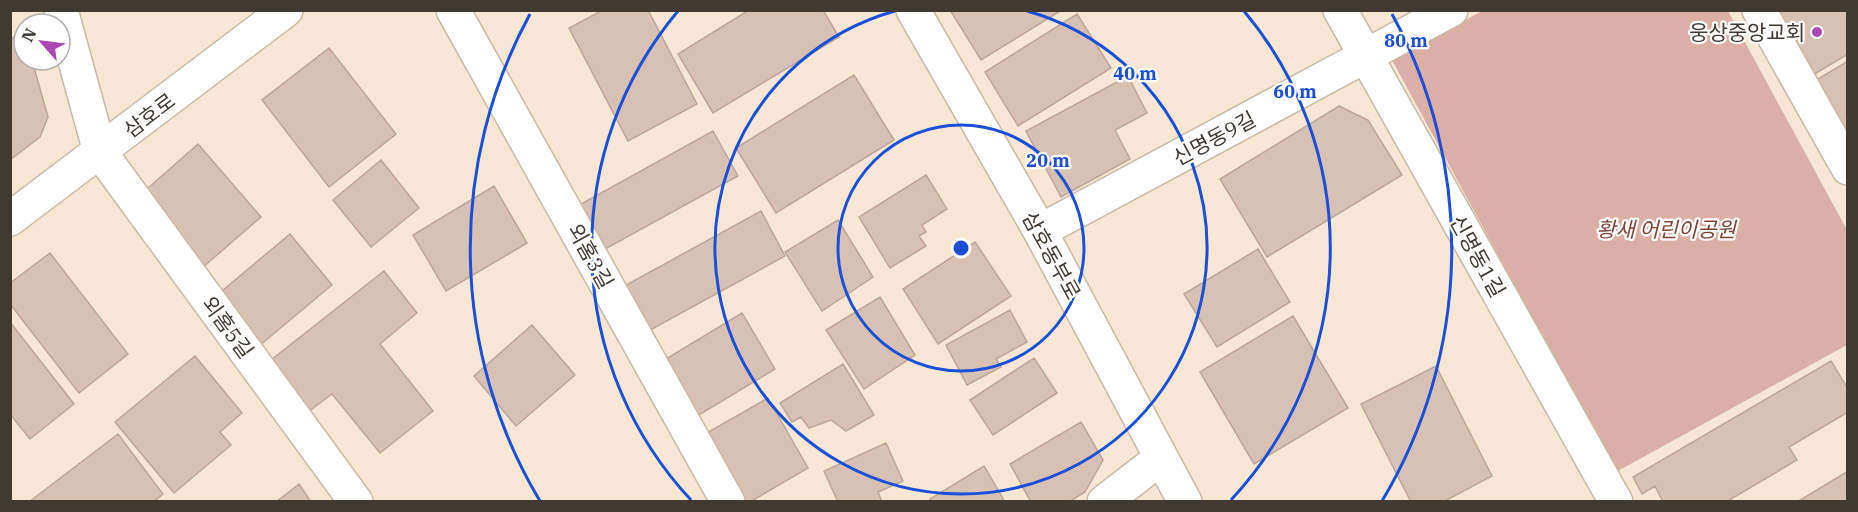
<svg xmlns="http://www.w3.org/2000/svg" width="1858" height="512" font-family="'IBM Plex Serif','Noto Sans KR',serif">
<rect width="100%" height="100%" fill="#f6e7d4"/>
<path fill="#dbaea6" d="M1482,11H1728L1847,230V345L1616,472L1392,60Z"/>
<path fill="#d6c1b4" stroke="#bba69a" stroke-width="1.5" d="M603,10H648L697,104L628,141L569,28Z
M749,10H823L839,37L713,113L678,54Z
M950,10H1062L981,60Z
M1774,10H1848V54L1813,75Z
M1077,14L1111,68L1018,126L985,72Z
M23,30L24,60H32L48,117L40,137L10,160V40Z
M329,48L396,134L329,187L262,100Z
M1848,61V137L1813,82Z
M854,75L894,140L776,213L736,148Z
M1128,76L1147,113L1115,130L1130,159L1061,197L1026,131Z
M1339,106L1368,120L1402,175L1267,257L1220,179Z
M713,131L738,176L596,254L572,209Z
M198,144L261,217L202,268L139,196Z
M381,160L419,208L371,247L333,200Z
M926,175L947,209L922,225L926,232L919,236L926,246L890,268L859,217Z
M494,186L527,243L446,291L413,235Z
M761,211L785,256L643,334L619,289Z
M838,220L873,277L822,311L785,252Z
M290,234L332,285L259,346L217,295Z
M975,242L1011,296L938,344L903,289Z
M1258,249L1290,302L1217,347L1184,294Z
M50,253L128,354L79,393L10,304V283Z
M384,271L417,313L380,344L433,411L380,453L332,394L300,418L261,368Z
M880,297L915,355L864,389L826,330Z
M1010,310L1027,342L996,359L1001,367L967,385L946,345Z
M742,313L775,369L694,418L661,362Z
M1293,316L1348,408L1254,464L1200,372Z
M10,322L74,404L30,439L10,414Z
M532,325L575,375L516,426L474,376Z
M195,356L242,413L220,432L231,445L174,493L115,422Z
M1034,358L1057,393L993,435L970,400Z
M1831,361L1848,389V412L1789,447L1797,460L1726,502H1663L1655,486L1642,494L1633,477Z
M843,364L874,415L846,431L831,420L809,428L801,417L792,422L780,403Z
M1436,366L1492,476L1443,502H1411L1361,404Z
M768,398L808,468L750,502H743L705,434Z
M1081,422L1103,460L1085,492L1069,502H1031L1010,464Z
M118,434L163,494L153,502H29Z
M886,443L903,481L878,492L882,502H838L824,471Z
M984,466L1005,502H931L930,499Z
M1848,471V502H1797Z
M299,484L311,502H276Z"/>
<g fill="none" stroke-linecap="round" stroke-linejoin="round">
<defs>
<path id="minor" d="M61,10L100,152L356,502
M453,10L728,502
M913,10L1040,231L1185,502
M1340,10L1616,502
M1759,10L1848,168
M10,219L286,10
M1040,231L1451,10
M1104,502L1161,458"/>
</defs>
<use href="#minor" stroke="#c8baa8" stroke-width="36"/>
<use href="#minor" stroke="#fff" stroke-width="33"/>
</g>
<g fill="none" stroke="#1d4ed8" stroke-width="3">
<circle cx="961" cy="248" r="123"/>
<path d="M1027 11A246 246 0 1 1 895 11"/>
<path d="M691 500A369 369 0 0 1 678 11M1244 11A369 369 0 0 1 1231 500"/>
<path d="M540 501A491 491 0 0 1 530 14M1392 14A491 491 0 0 1 1382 501"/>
</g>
<circle fill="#a949b1" stroke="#fff" stroke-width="2" cx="1817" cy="32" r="6"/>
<g text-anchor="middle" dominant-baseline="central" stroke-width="4.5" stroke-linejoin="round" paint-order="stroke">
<g font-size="21" fill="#403a33" stroke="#fff" text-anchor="end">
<text x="1805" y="32">웅상중앙교회</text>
</g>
<g font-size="21" fill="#403a33" stroke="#fff">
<text transform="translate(149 115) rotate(-37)">삼호로</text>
<text transform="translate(1214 138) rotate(-28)">신명동9길</text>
<text transform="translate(1052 255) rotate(61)">삼호동부로</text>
<text transform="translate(591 256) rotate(61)">외홈3길</text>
<text transform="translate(1478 256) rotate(61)">신명동1길</text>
<text transform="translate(228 327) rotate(54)">외홈5길</text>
</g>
<g font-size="21" font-style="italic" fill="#814238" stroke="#fff">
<text x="1666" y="229">황새 어린이공원</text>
</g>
</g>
<circle cx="961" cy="248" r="9" fill="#1d4ed8" stroke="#fff" stroke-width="3"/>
<g font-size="18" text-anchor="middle" font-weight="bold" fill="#1d4ed8" stroke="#fff" stroke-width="4.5" stroke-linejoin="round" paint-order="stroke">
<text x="1406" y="47">80 m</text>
<text x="1135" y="80">40 m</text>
<text x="1295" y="98">60 m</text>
<text x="1048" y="167">20 m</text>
</g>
<rect width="1858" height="512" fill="none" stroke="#403a33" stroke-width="24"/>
<g transform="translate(42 42) rotate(298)"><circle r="28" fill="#ffffff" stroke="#b3b0ad" stroke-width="1.5"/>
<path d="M0-4.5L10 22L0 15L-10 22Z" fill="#a949b1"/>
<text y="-9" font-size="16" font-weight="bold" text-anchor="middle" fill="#403a33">N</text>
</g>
</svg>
